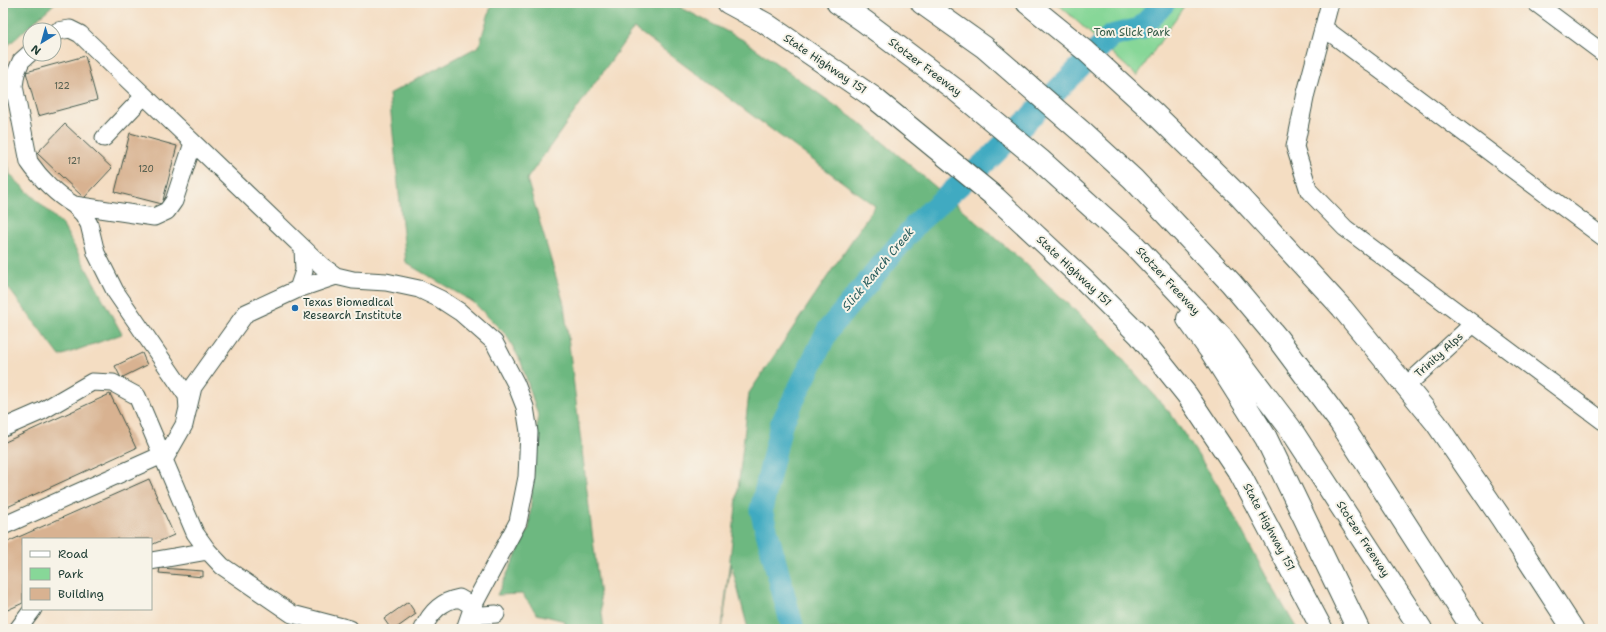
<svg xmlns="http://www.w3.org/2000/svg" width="1606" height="632" font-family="'Shantell Sans',sans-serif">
<rect width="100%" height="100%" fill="#f7f3e8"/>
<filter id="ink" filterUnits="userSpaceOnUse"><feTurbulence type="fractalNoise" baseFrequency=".025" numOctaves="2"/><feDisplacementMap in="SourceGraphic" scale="8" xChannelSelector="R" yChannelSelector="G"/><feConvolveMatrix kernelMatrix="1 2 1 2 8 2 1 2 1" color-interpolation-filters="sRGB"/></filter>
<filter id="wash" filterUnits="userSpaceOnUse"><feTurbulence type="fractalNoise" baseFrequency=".012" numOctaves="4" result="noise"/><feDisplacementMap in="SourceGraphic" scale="16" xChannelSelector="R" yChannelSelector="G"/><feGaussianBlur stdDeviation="0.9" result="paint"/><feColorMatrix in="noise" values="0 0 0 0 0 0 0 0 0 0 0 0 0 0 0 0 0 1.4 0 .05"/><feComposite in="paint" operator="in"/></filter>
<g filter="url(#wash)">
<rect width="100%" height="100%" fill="#f4ddc2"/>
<path fill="#87d798" stroke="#538a66" d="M1057,3H1186L1137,76Z"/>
<path fill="#6db880" stroke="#467a5a" d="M3,3H55L3,50Z
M492,3H672L745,41L864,126L1025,263L1103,337L1171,414L1217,484L1266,576L1297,629H748L731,563L722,629L749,393L875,206L634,28L527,179L564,304L604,629H565V621L537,614L522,594L497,595L529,528L538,415L521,362L507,336L473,302L406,263L389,94L479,46Z
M3,133L10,175L62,224L122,334L60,356L3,281Z"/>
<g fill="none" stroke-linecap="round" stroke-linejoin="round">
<path stroke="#41aac1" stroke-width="23" d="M793,629L761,510L781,425L828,330L918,222L992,156L1111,36L1140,29L1164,3"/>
</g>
<g id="blocks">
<path fill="#d8b291" d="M85,56L97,100L38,116L26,72Z
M65,124L112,168L84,198L37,153Z
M130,133L177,146L162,204L115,192Z
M142,353L147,365L121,378L115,366Z
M110,394L136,448L3,509V443Z
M149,479L174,535L151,545V539H23V603L3,612V544Z
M160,568L203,571V577L159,573Z
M408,602L416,614L395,629H391L384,619Z"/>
</g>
</g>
<g filter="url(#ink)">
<use href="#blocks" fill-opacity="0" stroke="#3f5549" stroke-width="1"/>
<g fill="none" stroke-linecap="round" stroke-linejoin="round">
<defs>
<path id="minor" d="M1330,3L1306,93L1295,147L1309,191L1345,228L1603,421
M1536,3L1603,53
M1324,28L1603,237
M54,34L58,31L70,29L80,34L322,266L336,276L353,280L386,282L419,289L440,299L460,312L494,342L516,384L525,407L529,432L527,477L518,522L473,606L465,629
M30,53L21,61L16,73L14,86L29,162C40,178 57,195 74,205L154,217L167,211L174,201L193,143
M104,138L144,96
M74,205L83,214L89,224L96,253L115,291L187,396L188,409
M298,289L304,271L303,248
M1406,386L1472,325
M3,428L42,411L92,382L113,383L137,396L195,533L208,551L222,566L292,614L350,629
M164,460L184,425L193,387L246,313L298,289L336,276
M3,526L162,455
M151,561L208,551
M470,616L496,614
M18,629L33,609
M423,629C430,613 442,601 459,598L473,606"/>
<path id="major" d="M728,3L765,23L873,97L995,197L1084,280L1139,335L1187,395L1240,474L1322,629
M1027,3L1086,51L1155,114L1238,195L1342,308L1436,423L1501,518L1573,629"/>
<path id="highway" d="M838,3L864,21L957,91L1040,160L1134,245L1221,337L1290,428L1421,629
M922,3L984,47L1083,133L1133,179L1231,283L1278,339L1340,422L1473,629
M1188,319L1211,351L1266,438L1358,629"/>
</defs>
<use href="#minor" stroke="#3f5549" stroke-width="19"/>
<use href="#major" stroke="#3f5549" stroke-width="23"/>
<use href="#highway" stroke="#3f5549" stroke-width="24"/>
<use href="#minor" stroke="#fff" stroke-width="17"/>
<use href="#major" stroke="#fff" stroke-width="21"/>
<use href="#highway" stroke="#fff" stroke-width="22"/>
</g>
</g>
<circle fill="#1f6fb2" stroke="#f7f3e8" stroke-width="1.5" cx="295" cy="308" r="4"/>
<g text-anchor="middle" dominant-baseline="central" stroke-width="4" stroke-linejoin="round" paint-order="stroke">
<g font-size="9" fill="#4d5a4b">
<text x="62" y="86">122</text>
<text x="74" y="161">121</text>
<text x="146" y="169">120</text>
</g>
<g font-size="11" fill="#345c48" stroke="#f7f3e8">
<text x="1132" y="32">Tom Slick Park</text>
</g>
<g font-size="11" fill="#1f3d34" stroke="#f7f3e8">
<text transform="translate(825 64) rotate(34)">State Highway 151</text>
<text transform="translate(925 67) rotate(37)">Stotzer Freeway</text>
<text transform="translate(1074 271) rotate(43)">State Highway 151</text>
<text transform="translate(1168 281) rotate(47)">Stotzer Freeway</text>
<text transform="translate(1439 355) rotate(-42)">Trinity Alps</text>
<text transform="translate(1269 527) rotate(62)">State Highway 151</text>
<text transform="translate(1363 539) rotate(57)">Stotzer Freeway</text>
</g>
<g font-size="11" fill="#1f3d34" stroke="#f7f3e8" text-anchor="start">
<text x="303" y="302">Texas Biomedical<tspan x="303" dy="13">Research Institute</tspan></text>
</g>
<g font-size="12" font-style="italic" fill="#295e5e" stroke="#f7f3e8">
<text transform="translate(878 269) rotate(-50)">Slick Ranch Creek</text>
</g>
</g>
<rect width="1606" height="632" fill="none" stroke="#f7f3e8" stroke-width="16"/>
<rect x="22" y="538" width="130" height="72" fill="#f7f3e8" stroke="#a1aaa0"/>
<rect x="30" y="551" width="20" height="6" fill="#ffffff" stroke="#a1aaa0"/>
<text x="58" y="558" font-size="12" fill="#1f3d34">Road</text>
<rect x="30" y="568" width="20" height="12" fill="#87d798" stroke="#a1aaa0"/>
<text x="58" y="578" font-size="12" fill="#1f3d34">Park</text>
<rect x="30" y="588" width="20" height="12" fill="#d8b291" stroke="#a1aaa0"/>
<text x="58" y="598" font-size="12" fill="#1f3d34">Building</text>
<g transform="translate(42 42) rotate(217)"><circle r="19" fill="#f7f3e8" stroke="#a1aaa0"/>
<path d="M0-3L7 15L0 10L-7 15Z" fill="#1f6fb2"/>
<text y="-6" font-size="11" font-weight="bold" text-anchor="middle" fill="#1f3d34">N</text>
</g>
</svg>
